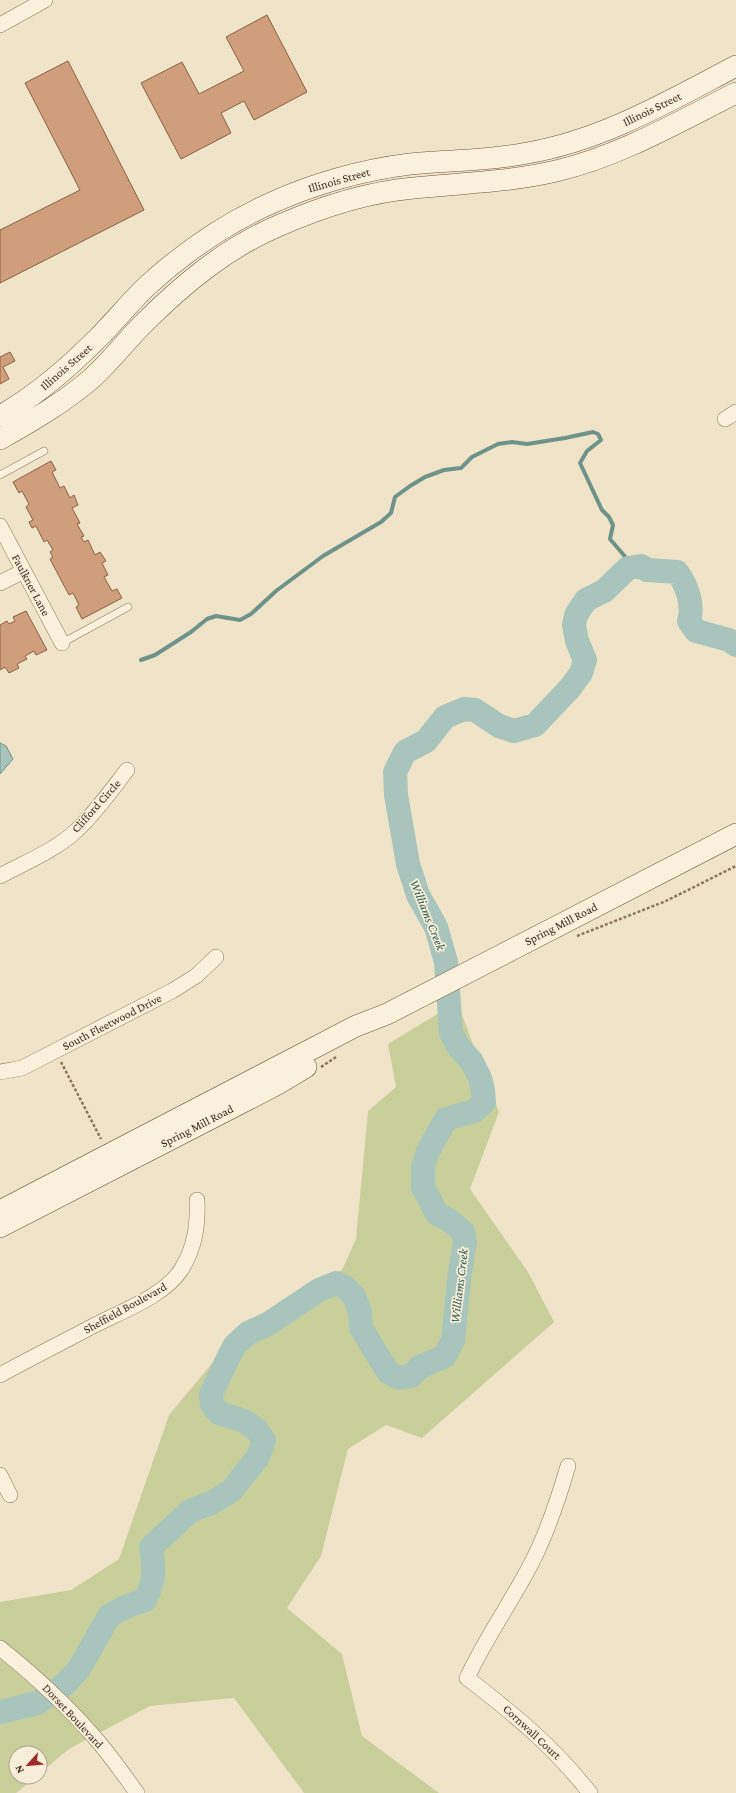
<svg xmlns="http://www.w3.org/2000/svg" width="736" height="1793" font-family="'Crimson Pro',serif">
<rect width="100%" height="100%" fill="#f0e4c8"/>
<path fill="#c9cf9b" d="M457,1002L499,1112L470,1189L528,1272L554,1322L422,1438L386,1425L348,1449L321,1556L287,1608L342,1654L362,1736L439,1793H304L234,1698L150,1706L69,1749L40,1773V1753H16V1777H36L16,1793H0V1602L71,1590L119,1559L169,1415L243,1326L342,1270L356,1239L368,1111L396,1087L388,1044Z"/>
<path fill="#a9c4bc" stroke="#6f938a" d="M0,743L6,746L13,759L0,774Z"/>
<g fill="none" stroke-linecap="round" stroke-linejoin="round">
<path stroke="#6f938a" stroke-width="4" d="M141,660L155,655L191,632L207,619L216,616L240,620L251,614L276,591L323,556L381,522L391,513L395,497L410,486L425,477L444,470L461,468L472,457L498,444L512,442L527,444L565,438L593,432L598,434L601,440L587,451L580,463L602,510L609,517L613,525L610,539L634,567"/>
<path stroke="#a9c4bc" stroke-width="24" d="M0,1712L37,1703L64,1685L79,1669L109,1616L125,1607L145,1600C155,1579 155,1571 151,1547L190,1511L211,1503L231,1491L258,1457L264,1440L256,1429L244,1421L219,1413L212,1405L211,1394L228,1358L235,1345L248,1333L268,1324L319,1290L336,1283L345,1287L354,1296L360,1312L361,1328L388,1372L399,1378L411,1376L420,1367L445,1356L453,1340L460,1271L465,1242L463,1232L449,1220L437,1214L423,1187V1167L428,1151L446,1119L474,1111L484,1102L483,1091L480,1078L472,1062L458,1046L451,1033L446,962L436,927L418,895L408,864L396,795L395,772L405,752L426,741L445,717L464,709L475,710L499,726L514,731L535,725L570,688L581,673L585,660L577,641L574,625L576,615L586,600L604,591L628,568L641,566L647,570L677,572C687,585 694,605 689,621L696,631L729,640L736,645"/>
</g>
<path fill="#cf9f7d" stroke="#8d5f41" d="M267,15L307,92L254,120L244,101L221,113L231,133L181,159L141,83L182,62L199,94L244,71L226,37Z
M68,61L144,210L0,283V230L80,190L25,83Z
M10,352L15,361L3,367L9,379L0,384V357Z
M51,461L56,470L52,472L60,488L64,486L70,498L74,495L78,505L72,508L80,523L77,524L84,536L81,537L84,542L88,540L95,555L100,552L106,561L102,563L108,575L104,577L112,591L117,589L122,598L82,619L76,607L79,605L73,593L69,595L50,559L53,557L50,552L53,550L47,540L44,542L36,526L32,528L29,522L33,520L26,507L29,504L22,491L19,493L13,482Z
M26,611L47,650L36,655L34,651L25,656L27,659L17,664L19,668L9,673L5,667L0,670V625L7,621L9,624L15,621L13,617Z"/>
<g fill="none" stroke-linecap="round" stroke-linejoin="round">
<defs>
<path id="lane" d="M0,475L44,451
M62,643L128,607"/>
<path id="street" d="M0,25L45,0
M725,419L736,412
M0,526L62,643
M0,583L24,571
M0,876C26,862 56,850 77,830C96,812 111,791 127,770
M0,1072L22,1068L172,991L196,976L216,957
M0,1375C31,1358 63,1342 95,1325C122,1311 164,1296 181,1270C195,1248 198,1225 197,1200
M568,1466C558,1500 547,1534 530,1566C510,1604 485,1639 467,1678C514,1714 553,1746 590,1793
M0,1475L10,1495
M0,1648C35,1676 67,1705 96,1739C111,1756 124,1775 137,1793"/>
<path id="secondary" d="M0,416C36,396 69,367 98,338C115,321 130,302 147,286C183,253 225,224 269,204C313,184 362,170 410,164C449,160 488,161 527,153C603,140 669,101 736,66
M0,439C32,421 63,403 91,379C110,362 125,342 143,324C182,285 226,248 278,226C321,207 367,192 414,188C462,183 509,182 556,171C620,156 678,122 736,93
M0,1211L356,1026L387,1014L736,834
M0,1227L276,1085L306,1067"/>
</defs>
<use href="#lane" stroke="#8d765c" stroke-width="8"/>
<use href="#street" stroke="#8d765c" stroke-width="16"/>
<use href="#secondary" stroke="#6f573f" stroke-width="22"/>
<path stroke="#8d765c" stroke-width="2.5" stroke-dasharray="3 2" stroke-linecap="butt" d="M577,936L666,901L736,866
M61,1062L101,1139
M321,1067L336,1057"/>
<use href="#lane" stroke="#faf1dc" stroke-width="7"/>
<use href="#street" stroke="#faf1dc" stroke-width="15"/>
<use href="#secondary" stroke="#faf1dc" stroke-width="21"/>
</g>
<g text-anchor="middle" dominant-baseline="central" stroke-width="3.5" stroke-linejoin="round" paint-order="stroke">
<g font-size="12" fill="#3d2e20" stroke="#f7eed8">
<text transform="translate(652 109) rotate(-26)">Illinois Street</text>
<text transform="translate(339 180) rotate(-16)">Illinois Street</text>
<text transform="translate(66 367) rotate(-41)">Illinois Street</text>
<text transform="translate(31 585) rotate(62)">Faulkner Lane</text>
<text transform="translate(96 806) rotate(-48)">Clifford Circle</text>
<text transform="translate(561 924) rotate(-27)">Spring Mill Road</text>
<text transform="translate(112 1022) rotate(-27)">South Fleetwood Drive</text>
<text transform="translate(197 1126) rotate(-27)">Spring Mill Road</text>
<text transform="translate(125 1308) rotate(-29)">Sheffield Boulevard</text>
<text transform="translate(73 1716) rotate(47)">Dorset Boulevard</text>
<text transform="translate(532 1732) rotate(43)">Cornwall Court</text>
</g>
<g font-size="13" font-style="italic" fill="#2f5d5a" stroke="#f7eed8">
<text transform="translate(428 915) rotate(68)">Williams Creek</text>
<text transform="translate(459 1286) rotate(-83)">Williams Creek</text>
</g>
</g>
<g transform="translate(28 1765) rotate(243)"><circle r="19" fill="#f7eed8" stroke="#ada18e"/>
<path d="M0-3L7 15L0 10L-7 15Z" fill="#9e2a2b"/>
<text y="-6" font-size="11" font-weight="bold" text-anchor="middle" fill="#3d2e20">N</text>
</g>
</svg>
